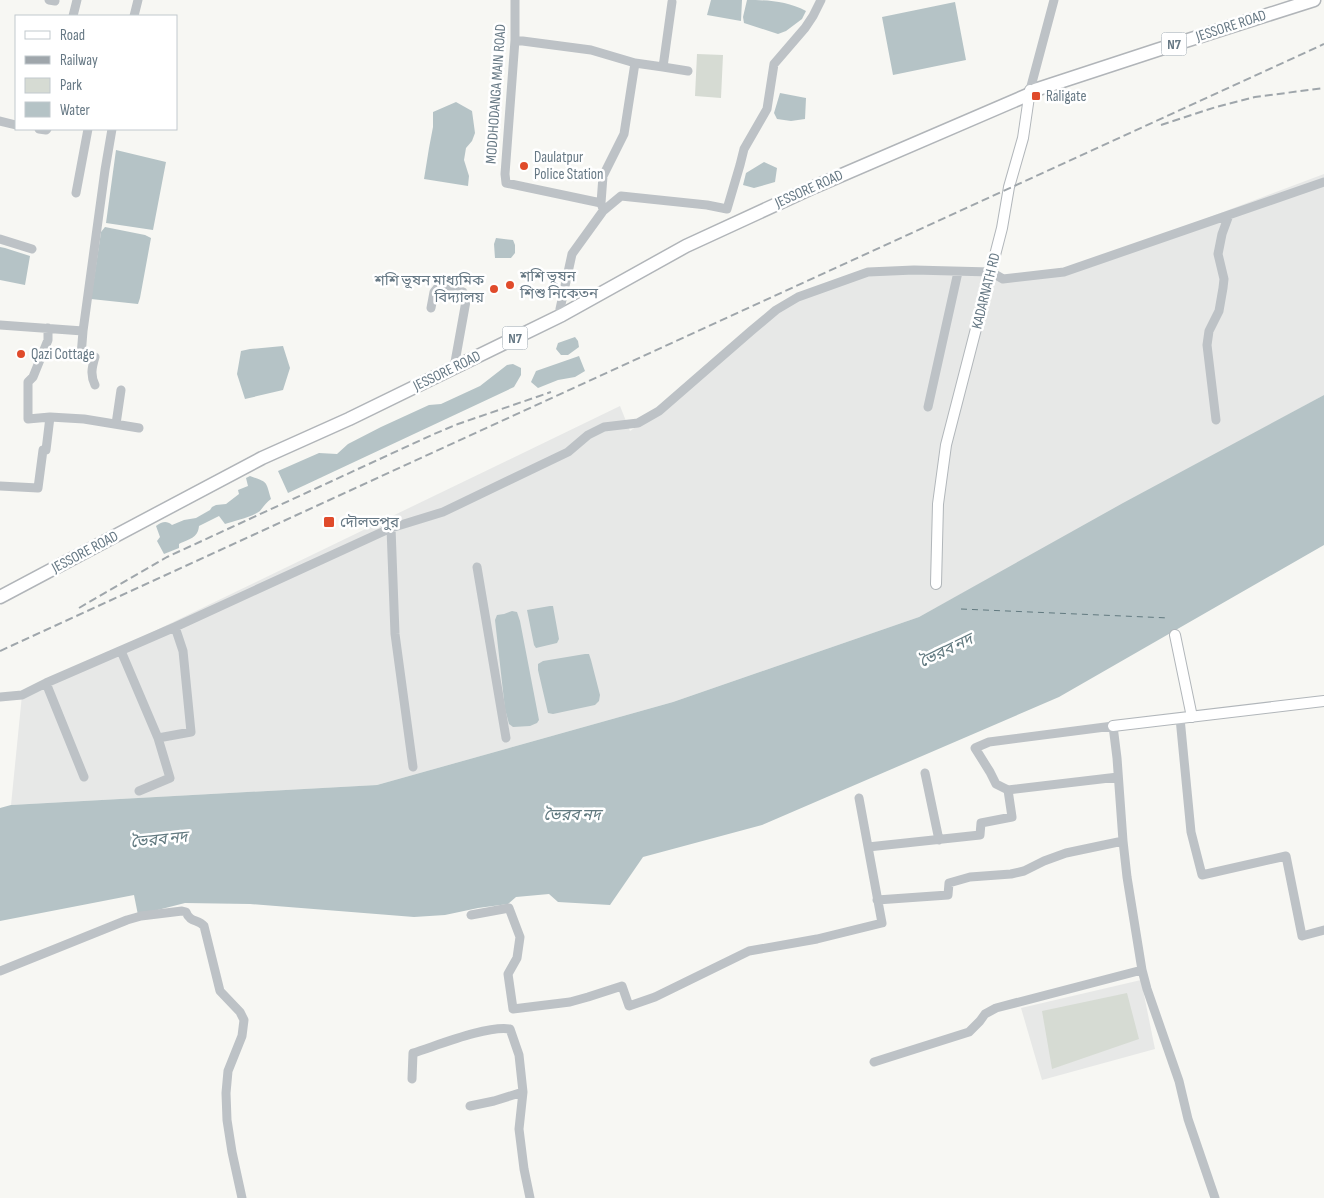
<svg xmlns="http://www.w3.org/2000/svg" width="1324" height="1198" font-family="'Sofia Sans Condensed','Noto Sans Bengali',sans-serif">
<rect width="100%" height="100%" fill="#f7f7f3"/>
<path fill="#e7e8e7" d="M1324,174V395L919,617L673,702L377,785L11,805L22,695L620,406L630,431L659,411L751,331L798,297L878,271L958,272L1003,279L1064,272Z
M1141,980L1155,1049L1042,1080L1021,1008Z"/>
<path fill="#d6dbd3" d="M697,54L723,55L721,98L695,96Z
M1127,993L1139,1039L1052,1069L1042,1011Z"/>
<path fill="#b5c3c6" d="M711,0H742L741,21L707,15Z
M747,0C768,0 787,1 806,11L802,19L786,31L778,34L744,23L743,17Z
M955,2L966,60L893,75L882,17Z
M780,93L806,98L805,119L791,121L777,119L774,113Z
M456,102L472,111L475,133L472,141L466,148L464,160L469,176L468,186L424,179L429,148L433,127V112Z
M116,150L166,162L153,230L106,223Z
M764,162L777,168L775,182L754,188L743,185L746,173Z
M105,227L145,235L151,238L140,298L138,304L91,299L101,232Z
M496,238L513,240L515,245V253L511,258H495L494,244Z
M0,247L5,248L30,256L25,285L0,280Z
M575,337L578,341L579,347L568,355H561L556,349L558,343Z
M283,346L290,368L283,390L245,399L237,374L241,351L250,349Z
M579,356L585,371L575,377L558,380L538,388L531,382L536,371Z
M513,364L521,368V375L514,387L288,493L278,471L319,453L337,454L348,444L381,427L429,405L441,404L480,386L507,365Z
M1324,395V545L1059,697L762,825L643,857L610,905L558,902L549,894L516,897L508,904L478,908L445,915L414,917L250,904L185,903L138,915L134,895L0,921V808L11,805L377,785L673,702L919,617L1123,503Z
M250,476C268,483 265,479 271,499C267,502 263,507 260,511C252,517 234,521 225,524L219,516L199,526C198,538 189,539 179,544V548L164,554L157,541L160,537L156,526C162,522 166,520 172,525L184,520L196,518L210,510L212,507L216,505L226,504L239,494L238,490L248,486L246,478Z
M550,606H553L559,639L557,643L536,648L534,645L527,610Z
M512,611L517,612L520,621L539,720L537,723L530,726L513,727L509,724L505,709L495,620L497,615L504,614Z
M585,654H589L591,660L600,695L599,701L595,705L553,714L548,713L538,670V664L543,661Z"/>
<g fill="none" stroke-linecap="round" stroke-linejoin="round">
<path stroke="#627a80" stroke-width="1" stroke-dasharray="6 5" stroke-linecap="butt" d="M961,609L1169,618"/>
<defs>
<path id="major" d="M936,584L938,504L946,445L1002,228L1009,187L1023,138L1030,90
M1175,635L1192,717
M1113,726L1324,701"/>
<path id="highway" d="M0,597L262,458L349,419L562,315L686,246L814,187L1030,94L1035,90L1157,50L1314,0"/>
</defs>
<use href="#major" stroke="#b1b6ba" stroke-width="12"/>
<use href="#highway" stroke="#b1b5b9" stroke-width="15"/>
<path stroke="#bdc2c6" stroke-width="9" d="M49,0L55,1
M515,0V40L505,174L506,183L601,203
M73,16L77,0
M134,16L138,0
M515,40L591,50L635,63
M663,67L688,71
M1030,90L1054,0
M0,121L16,125
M39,129L46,130L47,129
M76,193L88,129
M603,209L601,203L603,176L624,134L635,63L663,67L672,2
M0,239L32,249
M431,308L434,292L438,287L463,292L466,301L455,362
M560,309L572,254L603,211L621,196L707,205L727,209L740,165L744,149L767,109L774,64L805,28L813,16L821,0
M0,325L83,331L105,170L112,129
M48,328V340L33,377L28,382V419L50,417
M83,331L81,356L95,357C92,367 90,375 95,385
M928,407L958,272
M1216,420L1207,345L1209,331L1219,311L1223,288L1224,279L1218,254L1222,234L1229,215
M116,424L121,390
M0,486L38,488L43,450H46L50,417L84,419L139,428
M391,528L395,634L413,767
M477,567L506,738
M121,651L158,738L170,778L139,791
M46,683L84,777
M0,697L22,695L46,683L175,627L391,528L443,512L568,452L588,435L604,427L638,423L659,411L751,331L776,310L798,297L868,272L914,270L991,272L1003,279L1064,272L1324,182
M1180,718L1191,832L1202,875L1286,856L1302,936L1324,930
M158,738L191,732L183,651L175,627
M925,773L939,840
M1008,790L996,784L990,772L975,748L989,742L1113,726L1117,758L1123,841L1127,877L1142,970L1147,989L1179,1081L1188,1119L1215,1198
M868,847L980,835L981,823L1012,817L1008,790L1118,777
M877,900L948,895L949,883L970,877L1011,874L1024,871L1044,861L1066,853L1123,841
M471,915L509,908L520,937L517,958L508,974L513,1009L570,1002L588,997L622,986L629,1006L655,997L749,951L817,939L882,923L859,798
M0,971L127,920L141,916L182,911L186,912C190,923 198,919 204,926L220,991L240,1012L244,1020L242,1036L228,1071L226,1093L227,1120L232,1152L242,1198
M874,1062L969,1032L980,1021L985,1014L996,1008L1142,970
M412,1079L413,1053C436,1046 488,1025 510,1029L519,1055L523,1092L519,1129L524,1169L530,1198
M470,1106L494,1101L523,1092"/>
<use href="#major" stroke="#fff" stroke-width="10"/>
<use href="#highway" stroke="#fff" stroke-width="12"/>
<path stroke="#9fa6ab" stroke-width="2" stroke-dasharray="8 4" stroke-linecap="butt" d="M1161,125L1216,107L1255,97L1324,88
M79,608L167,557L434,434L458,424L551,392
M0,651L1324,44"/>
</g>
<g fill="#e04b2b" stroke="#fff" stroke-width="2">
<rect x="1031" y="91" width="10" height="10" rx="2.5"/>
<circle cx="524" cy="166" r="5"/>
<circle cx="510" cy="285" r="5"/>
<circle cx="494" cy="289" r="5"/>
<circle cx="21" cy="354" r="5"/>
<rect x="323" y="516" width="12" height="12" rx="2.5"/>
</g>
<g text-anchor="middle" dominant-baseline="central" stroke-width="5" stroke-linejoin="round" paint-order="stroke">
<g fill="#fff" stroke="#94a0a9" stroke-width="1">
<rect x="1161.5" y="32.5" width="25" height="23" rx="4"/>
<rect x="502.5" y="326.5" width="25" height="23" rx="4"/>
</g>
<g font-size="14" font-weight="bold" fill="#667884">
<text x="1174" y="44">N7</text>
<text x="515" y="338">N7</text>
</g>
<g font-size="15" fill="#667884" stroke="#fff">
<text transform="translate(1231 26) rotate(-18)">JESSORE ROAD</text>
<text transform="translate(496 94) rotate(-86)">MODDHODANGA MAIN ROAD</text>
<text transform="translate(809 189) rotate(-24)">JESSORE ROAD</text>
<text transform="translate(986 291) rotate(-76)">KADARNATH RD</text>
<text transform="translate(447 371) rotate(-26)">JESSORE ROAD</text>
<text transform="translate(85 552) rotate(-28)">JESSORE ROAD</text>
</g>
<g font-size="15" fill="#667884" stroke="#fff" text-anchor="start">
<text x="1046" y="96">Raligate</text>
<text x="534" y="157">Daulatpur<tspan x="534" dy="17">Police Station</tspan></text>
<text x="520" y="276">শশি ভূষন<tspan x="520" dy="17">শিশু নিকেতন</tspan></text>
<text x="484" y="280" text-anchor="end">শশি ভূষন মাধ্যমিক<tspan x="484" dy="17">বিদ্যালয়</tspan></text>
<text x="31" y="354">Qazi Cottage</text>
<text x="340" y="522">দৌলতপুর</text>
</g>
<g font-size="16" font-style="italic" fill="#627a80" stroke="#fff">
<text transform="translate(946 651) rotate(-26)">ভৈরব নদ</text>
<text x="572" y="815">ভৈরব নদ</text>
<text transform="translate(159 840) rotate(-6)">ভৈরব নদ</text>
</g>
</g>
<rect x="15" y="15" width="162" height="115" fill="#ffffff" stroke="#c2c9ce"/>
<rect x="25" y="31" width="25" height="8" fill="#ffffff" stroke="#c2c9ce"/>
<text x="60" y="40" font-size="15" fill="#667884">Road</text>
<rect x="25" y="56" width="25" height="8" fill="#9fa6ab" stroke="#c2c9ce"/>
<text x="60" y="65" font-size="15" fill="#667884">Railway</text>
<rect x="25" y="78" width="25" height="15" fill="#d6dbd3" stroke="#c2c9ce"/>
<text x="60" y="90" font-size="15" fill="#667884">Park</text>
<rect x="25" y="102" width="25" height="15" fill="#b5c3c6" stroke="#c2c9ce"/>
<text x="60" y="115" font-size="15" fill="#667884">Water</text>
</svg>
